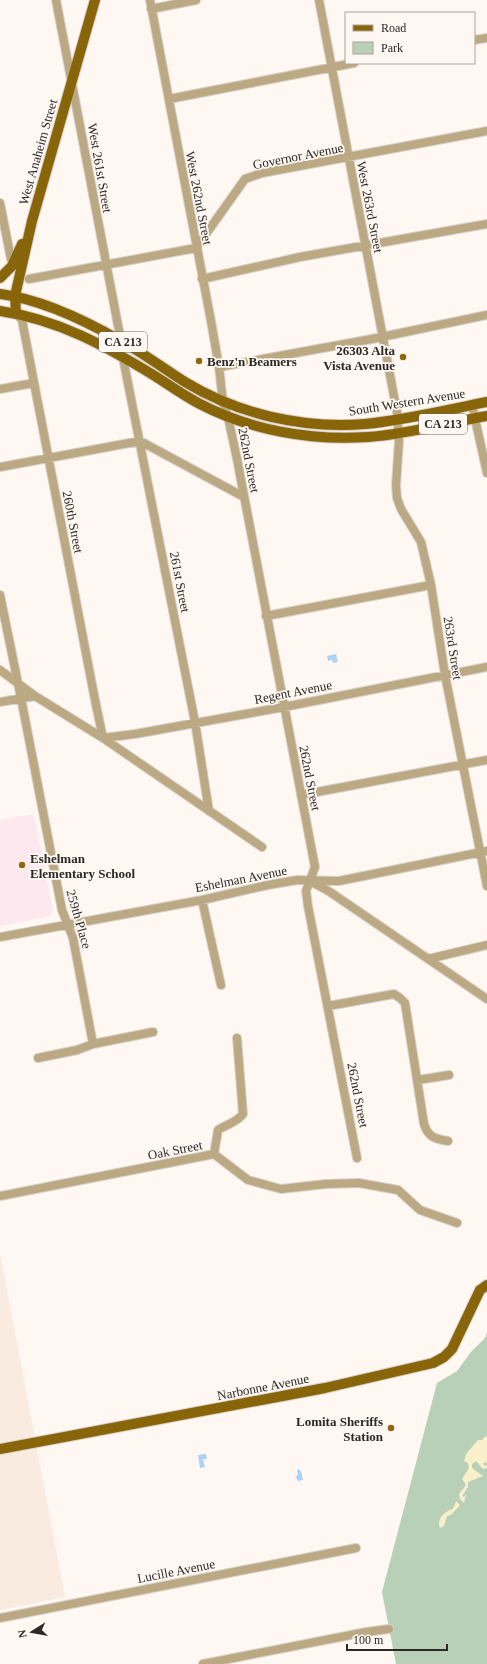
<svg xmlns="http://www.w3.org/2000/svg" width="487" height="1664" font-family="Georgia,serif">
<rect width="100%" height="100%" fill="#fff7f1"/>
<path fill="#f9ebdf" d="M0,1253L65,1597L0,1610Z"/>
<path fill="#fde8ef" d="M34,814L53,910L50,916L0,926V820Z"/>
<path fill="#b8d0b8" d="M487,1332V1664H396L382,1592L437,1383L457,1371L471,1352L485,1338Z"/>
<path fill="#f9efca" d="M485,1436L487,1437V1464L485,1462L483,1464L485,1466L487,1465V1468L483,1469L476,1461L472,1464V1468L483,1476L468,1482V1487L462,1496L464,1497L466,1494L464,1503L460,1499L459,1494L466,1485L462,1479L469,1468L468,1463L464,1461L466,1454L478,1440H482Z
M456,1501L460,1505L451,1515L447,1516L444,1526L440,1528C436,1519 445,1511 453,1509Z"/>
<path fill="#acd3f6" d="M336,654L338,662L333,663L332,660L328,661L327,656Z
M206,1454L207,1459H203L205,1467L200,1468L198,1455Z
M298,1469L301,1471L303,1480L298,1481L296,1477L298,1474L297,1471Z"/>
<g fill="none" stroke-linecap="round" stroke-linejoin="round">
<defs>
<path id="minor" d="M56,0L121,341
M150,0L211,321L219,367L223,402L228,417L237,459L315,867L306,891L308,906L357,1158
M319,0L397,412L399,441L396,485L397,498L401,509L421,542L431,585L445,675L487,886
M151,9L196,0
M474,40L487,38
M169,99L354,63
M0,203L11,259
M29,279L196,248L245,179L262,173L487,131
M202,279L300,257L487,224
M16,313L22,320L95,700L103,738L135,734L284,707L487,667
M123,358L195,722L209,811
M219,367L372,339L487,315
M0,389L34,383
M472,405L487,473
M0,467L140,441L244,497
M0,595L21,698L62,910L73,938L93,1044
M266,616L431,585
M0,670L35,696L103,738L262,847
M0,702L35,696
M301,795L487,760
M312,882L330,892L487,999
M202,900L221,985
M0,937L202,900L268,885L297,880L339,881L487,851
M428,959L487,945
M328,1006L394,994L400,998L405,1003L424,1124C428,1137 435,1139 448,1141
M38,1058L77,1050L93,1044L153,1032
M418,1080L449,1075
M214,1154L218,1130C227,1124 236,1123 243,1114L237,1038
M0,1196L214,1154L248,1180L281,1189L326,1184L359,1183L398,1190L420,1210L457,1223
M0,1618L356,1548
M203,1664L366,1632L389,1629"/>
<path id="major" d="M0,278L12,266L22,244
M0,294C40,299 86,321 121,341C143,353 163,368 185,382C238,414 302,429 365,424C406,420 447,410 487,402
M0,311C59,320 104,345 155,376C169,385 183,395 198,403C249,430 310,441 368,437C408,434 448,423 487,416
M16,313L15,296L32,221L95,0
M0,1449L325,1388L433,1363L444,1357L452,1349L480,1290L487,1285"/>
</defs>
<use href="#minor" stroke="#d9d2cc" stroke-width="10"/>
<use href="#major" stroke="#d9d2cc" stroke-width="12"/>
<use href="#minor" stroke="#bba983" stroke-width="8"/>
<use href="#major" stroke="#876508" stroke-width="10"/>
</g>
<g fill="#8f670d" stroke="#fff7f1" stroke-width="1.5">
<circle cx="403" cy="357" r="4"/>
<circle cx="199" cy="361" r="4"/>
<circle cx="22" cy="865" r="4"/>
<circle cx="391" cy="1428" r="4"/>
</g>
<g text-anchor="middle" dominant-baseline="central" stroke-width="3.5" stroke-linejoin="round" paint-order="stroke">
<g fill="#fff7f1" stroke="#6b6663" stroke-width="1">
<rect x="99" y="332" width="48" height="20" rx="3"/>
<rect x="419" y="414" width="48" height="20" rx="3"/>
</g>
<g font-size="12" font-weight="bold" fill="#2b2826">
<text x="123" y="342">CA 213</text>
<text x="443" y="424">CA 213</text>
</g>
<g font-size="13" fill="#2b2826" stroke="#fff7f1">
<text transform="translate(38 152) rotate(-74)">West Anaheim Street</text>
<text transform="translate(298 156) rotate(-11)">Governor Avenue</text>
<text transform="translate(100 168) rotate(80)">West 261st Street</text>
<text transform="translate(199 198) rotate(79)">West 262nd Street</text>
<text transform="translate(370 207) rotate(79)">West 263rd Street</text>
<text transform="translate(407 402) rotate(-9)">South Western Avenue</text>
<text transform="translate(249 460) rotate(79)">262nd Street</text>
<text transform="translate(73 522) rotate(79)">260th Street</text>
<text transform="translate(180 582) rotate(79)">261st Street</text>
<text transform="translate(453 648) rotate(81)">263rd Street</text>
<text transform="translate(293 692) rotate(-11)">Regent Avenue</text>
<text transform="translate(310 778) rotate(79)">262nd Street</text>
<text transform="translate(241 879) rotate(-11)">Eshelman Avenue</text>
<text transform="translate(79 919) rotate(74)">259th Place</text>
<text transform="translate(358 1095) rotate(79)">262nd Street</text>
<text transform="translate(175 1150) rotate(-11)">Oak Street</text>
<text transform="translate(263 1387) rotate(-11)">Narbonne Avenue</text>
<text transform="translate(176 1571) rotate(-11)">Lucille Avenue</text>
</g>
<g font-size="13" font-weight="bold" fill="#2b2826" stroke="#fff7f1" text-anchor="end">
<text x="395" y="350">26303 Alta<tspan x="395" dy="15">Vista Avenue</tspan></text>
<text x="207" y="361" text-anchor="start">Benz'n Beamers</text>
<text x="30" y="858" text-anchor="start">Eshelman<tspan x="30" dy="15">Elementary School</tspan></text>
<text x="383" y="1421">Lomita Sheriffs<tspan x="383" dy="15">Station</tspan></text>
</g>
</g>
<rect x="345" y="12" width="130" height="52" fill="#fff7f1" stroke="#aaa4a0"/>
<rect x="353" y="25" width="20" height="6" fill="#876508" stroke="#aaa4a0"/>
<text x="381" y="32" font-size="12" fill="#2b2826">Road</text>
<rect x="353" y="42" width="20" height="12" fill="#b8d0b8" stroke="#aaa4a0"/>
<text x="381" y="52" font-size="12" fill="#2b2826">Park</text>
<g transform="translate(32 1632) rotate(259)" stroke="#fff7f1" stroke-width="3" paint-order="stroke">
<path d="M0-3L7 15L0 10L-7 15Z" fill="#2b2826"/>
<text y="-6" font-size="11" font-weight="bold" text-anchor="middle" fill="#2b2826">N</text>
</g>
<path d="M347 1644v6h100v-6" fill="none" stroke="#2b2826" stroke-width="2"/>
<text x="353" y="1644" font-size="12" fill="#2b2826" stroke="#fff7f1" stroke-width="3" paint-order="stroke">100 m</text>
</svg>
